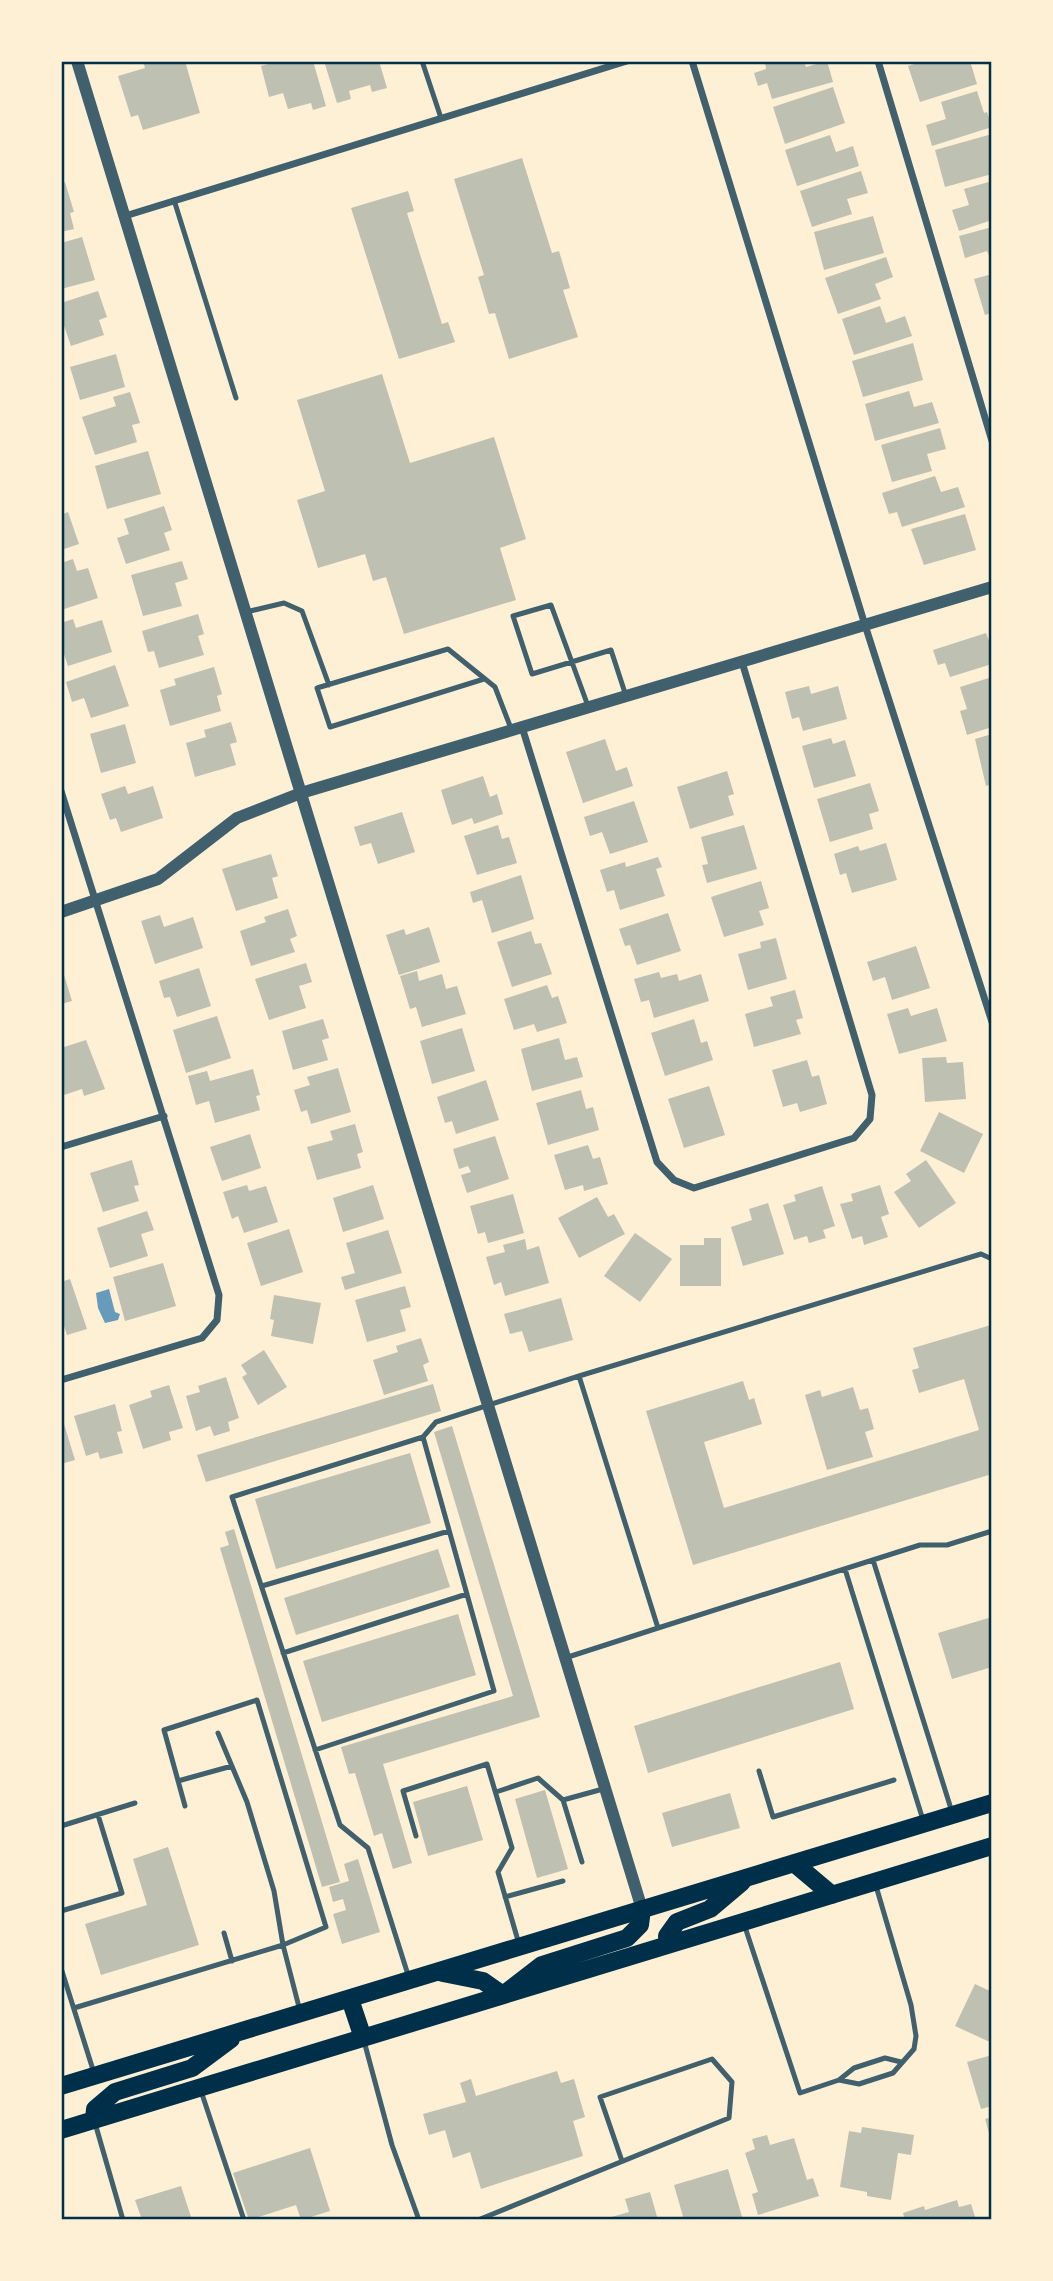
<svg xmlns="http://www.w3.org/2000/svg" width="1053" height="2281" font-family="Helvetica,sans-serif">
<rect width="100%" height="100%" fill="#fdf0d5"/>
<path fill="#669bbc" d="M109,1289L115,1312L120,1314L118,1320L105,1323L98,1308L96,1293Z"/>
<path fill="#bec0b2" d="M143,61H185L200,113L143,130L138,115L131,117L118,76L145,68Z
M279,61H313L326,106L313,110L311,103L288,109L283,93L269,97L261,66Z
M324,61H379L387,88L372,92L370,85L349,91L351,99L337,103Z
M765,61H804L806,67L827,61L833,82L772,99L767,83L758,86L754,73L766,69Z
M924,61H970L977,84L920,102L908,66Z
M833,87L845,123L785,144L773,107Z
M977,91L984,113L987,112L992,127L932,146L926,125L946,119L941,102Z
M992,134V174L945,187L935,150Z
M830,135L836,152L853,146L859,166L797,186L785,150Z
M522,158L552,253L559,251L570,288L563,290L578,337L509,359L495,313L489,314L478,277L484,275L454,179Z
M861,171L868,193L847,199L852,214L812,227L800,191Z
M992,181V220L959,231L952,210L969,205L964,189Z
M65,182L74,212L70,213L74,229L61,232V184Z
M408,191L414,211L407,213L442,324L448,322L455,342L399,359L351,208Z
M873,216L884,253L824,270L814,232Z
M992,227V263L987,251L965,258L959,236Z
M82,237L95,280L61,289V243Z
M886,257L893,277L875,284L881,299L838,314L825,278Z
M992,274V313L985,315L974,279Z
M98,291L107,317L99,320L104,335L71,346L61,317V303Z
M880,306L886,323L905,316L912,336L854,355L842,319Z
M913,343L923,380L863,397L852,361Z
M116,354L125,387L80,400L70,367Z
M382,374L410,463L494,437L526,539L500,548L516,600L404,634L386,577L373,581L365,554L318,568L297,500L325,491L297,400Z
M909,391L914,407L932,402L939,423L875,441L865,404Z
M130,392L140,423L132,425L137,442L95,455L82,417L116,406L113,397Z
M940,428L946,449L927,454L932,471L892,482L881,445Z
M148,451L161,494L107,509L95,466Z
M935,476L941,492L958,487L965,507L902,527L897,512L889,514L882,493Z
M164,506L172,530L164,533L170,550L126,564L117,538L129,534L124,519Z
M68,512L79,544L61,550V515Z
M965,514L976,550L924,565L911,529Z
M73,559L77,571L88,568L98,598L61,610V563Z
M182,561L188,579L175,583L182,606L143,616L131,575Z
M198,614L204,634L198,636L204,655L159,668L154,651L148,652L142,631Z
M73,619L76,628L102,620L112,652L68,666L61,645V623Z
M986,633L989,641L992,640V664L950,677L945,663L938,665L933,650Z
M115,665L129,706L91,718L84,698L72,702L66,682Z
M214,667L222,694L217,696L221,711L170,726L160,690L176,685L174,679Z
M992,677V727L967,735L960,711L967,709L960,687Z
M809,686L811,694L838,686L847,719L803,731L799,717L792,719L785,692Z
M231,722L237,742L230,744L236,765L195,777L186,743L206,737L204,730Z
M125,724L136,763L101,773L90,734Z
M992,734V784L986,786L975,739Z
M831,738L833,744L845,740L856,776L814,788L802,746Z
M605,739L616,771L627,767L633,786L583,803L566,752Z
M727,771L734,794L728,796L734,815L690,829L677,787Z
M483,776L490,797L497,794L503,814L474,824L472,818L452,825L441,790Z
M870,783L879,811L869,814L873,829L830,842L817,799Z
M125,786L128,794L153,786L163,818L121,832L116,818L110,820L101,794Z
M634,801L648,842L610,854L602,832L590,836L584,817Z
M402,812L415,852L378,864L371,843L360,846L354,827Z
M498,825L502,839L509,837L517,863L477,875L464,836Z
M744,825L757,869L707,883L702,865L708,864L701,837Z
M886,843L897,880L852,893L846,873L840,875L834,854L858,846L860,851Z
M271,854L278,876L272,878L278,898L236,911L222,869Z
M658,857L662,867L656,869L665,896L620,910L614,890L607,892L600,870L625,862L626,867Z
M521,875L534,919L492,933L482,900L473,903L470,892Z
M761,881L769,908L759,911L764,925L724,937L711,897Z
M288,909L297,936L290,939L295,952L251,966L240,931L266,922L264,917Z
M668,913L681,951L637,965L630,945L625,946L619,929Z
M160,915L164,927L193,917L203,948L155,964L141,921Z
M429,927L440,962L399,975L386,935L404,929L406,935Z
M531,931L535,944L541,943L552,974L512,987L497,942Z
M776,938L787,979L748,990L738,954L761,948L760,942Z
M916,946L930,988L892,1000L885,977L873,981L867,962Z
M306,963L312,982L299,986L306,1008L269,1020L255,979Z
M61,965L72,1001L61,1004Z
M199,968L211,1006L177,1017L170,997L164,998L159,981Z
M417,971L419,981L442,974L446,989L457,986L466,1014L422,1027L416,1007L410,1009L400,976Z
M659,972L661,978L677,974L679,981L701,974L709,1001L654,1018L649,1000L641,1002L634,979Z
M547,985L552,998L558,996L567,1023L537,1032L534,1024L514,1030L504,999Z
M795,990L803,1018L796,1020L801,1034L754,1047L745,1014L773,1006L770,997Z
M908,1008L911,1016L937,1008L947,1041L899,1054L887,1014Z
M217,1016L231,1058L186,1073L173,1030Z
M323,1019L329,1038L322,1040L328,1060L293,1070L282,1031Z
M694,1019L701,1043L707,1041L713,1060L665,1076L651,1033Z
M462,1028L475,1071L432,1084L420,1041Z
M559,1038L565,1060L577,1057L583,1077L532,1091L521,1049Z
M86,1040L105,1089L84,1096L82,1089L61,1096V1048Z
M946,1057L947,1063L963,1062L966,1099L925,1102L922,1058Z
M807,1060L812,1077L819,1075L827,1104L800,1112L797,1103L783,1107L772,1070Z
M338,1068L351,1112L311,1124L307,1110L301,1112L294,1090L310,1085L307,1077Z
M253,1069L260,1095L256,1096L260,1110L215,1123L209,1101L196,1105L188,1076L207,1071L210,1081Z
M486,1080L499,1120L456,1134L452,1121L445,1123L437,1097Z
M709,1086L725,1135L684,1148L668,1099Z
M581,1090L586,1109L593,1107L599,1130L548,1145L536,1103Z
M939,1112L983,1134L964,1173L920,1151Z
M355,1124L363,1152L357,1154L361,1168L317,1180L307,1147L333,1140L330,1131Z
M250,1134L261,1168L222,1181L210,1147Z
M495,1136L509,1179L467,1193L461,1175L471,1172L468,1166L459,1169L453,1149Z
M588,1145L593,1159L600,1157L608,1184L584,1191L583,1185L565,1190L554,1155Z
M132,1160L139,1185L134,1186L139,1201L103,1212L90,1173Z
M926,1160L956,1203L919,1228L894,1192L911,1181L906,1174Z
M247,1185L249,1191L266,1186L278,1222L244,1233L238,1216L232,1219L223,1192Z
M373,1185L384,1219L343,1232L333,1198Z
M880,1185L889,1214L881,1217L888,1237L864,1245L862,1236L852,1239L840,1204L853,1201L851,1194Z
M822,1186L835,1226L823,1230L826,1238L809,1243L807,1236L794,1240L783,1205L796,1201L794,1195Z
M513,1194L524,1233L488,1243L485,1232L478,1234L470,1206Z
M597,1197L608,1217L614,1214L625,1234L579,1258L558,1218Z
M768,1203L784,1254L743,1266L731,1227L752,1220L749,1209Z
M147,1211L154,1230L141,1234L148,1256L110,1268L97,1228Z
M289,1229L303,1272L261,1286L247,1243Z
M388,1230L402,1273L345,1290L341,1277L355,1273L346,1243Z
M635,1233L672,1259L640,1302L604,1276Z
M704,1238H721V1286H680V1245H704Z
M525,1239L527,1250L539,1246L549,1283L505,1296L501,1282L494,1285L486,1257L505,1252L503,1245Z
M163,1263L176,1306L125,1321L113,1277Z
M70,1279L87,1329L67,1335L63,1323L61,1324V1282Z
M405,1286L411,1307L400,1310L406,1331L367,1342L355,1300Z
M274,1295L321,1303L313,1344L271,1336L274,1320L270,1319Z
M561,1298L573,1340L529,1352L522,1331L510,1334L504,1314Z
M991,1325L992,1474L693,1565L646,1411L743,1381L749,1400L754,1398L762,1424L704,1442L724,1508L979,1430L964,1379L919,1393L912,1370L919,1368L913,1348Z
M421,1338L429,1362L423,1365L428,1381L384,1395L373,1360L398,1352L396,1346Z
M264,1350L287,1387L258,1405L242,1377L247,1374L241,1365Z
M226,1377L239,1418L228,1422L230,1431L214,1436L210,1426L196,1431L186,1396L200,1392L198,1386Z
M433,1384L441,1411L206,1482L197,1455Z
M169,1385L183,1428L169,1432L171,1440L143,1449L129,1405L152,1397L150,1391Z
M853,1387L860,1410L868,1408L874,1429L865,1432L873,1457L827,1470L805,1395L820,1390L822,1397Z
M115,1404L122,1431L117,1432L123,1453L100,1459L98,1452L86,1456L74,1416Z
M61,1414L75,1460L61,1464Z
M452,1426L540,1717L383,1764L412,1863L393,1869L382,1833L374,1836L355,1773L349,1774L341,1747L513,1696L434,1432Z
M410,1453L431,1523L276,1569L255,1499Z
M234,1529L340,1882L322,1887L220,1548L229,1545L225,1532Z
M438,1549L450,1587L296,1635L284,1598Z
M458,1614L476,1675L322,1722L303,1661Z
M992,1617V1667L952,1679L938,1633Z
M840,1662L854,1709L648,1773L634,1726Z
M467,1786L483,1840L428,1856L413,1802Z
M545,1790L568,1869L537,1878L515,1799Z
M730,1793L740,1828L672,1847L662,1813Z
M168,1847L199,1945L101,1975L85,1924L147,1905L133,1859Z
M358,1859L380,1932L342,1944L333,1914L346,1910L343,1899L333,1902L329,1887L349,1881L344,1864Z
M975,1984L992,1992V2043L955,2026Z
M992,2055V2106L981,2109L967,2062Z
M557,2071L561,2083L574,2079L585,2117L573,2121L583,2156L481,2189L470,2152L453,2158L445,2130L429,2135L423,2114L466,2102L460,2083L471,2079L476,2096Z
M992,2117V2140H991L985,2119Z
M862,2127L914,2135L911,2155L898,2153L891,2200L867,2196V2192L840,2187L849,2131L861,2133Z
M767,2135L770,2145L794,2138L807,2180L813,2178L819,2196L758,2215L752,2194L758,2192L745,2153L755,2149L752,2139Z
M310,2148L330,2211L301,2220L296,2205L249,2220L233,2173Z
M728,2169L743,2220H684L674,2185Z
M181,2186L192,2220H142L135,2200Z
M650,2192L658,2220H601L629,2212L625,2199Z
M957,2200L959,2207L971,2204L976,2220H905L903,2213L924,2206L925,2210Z"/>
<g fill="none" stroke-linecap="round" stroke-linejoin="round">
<path stroke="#3f606c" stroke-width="5" d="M422,61L441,118
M174,200L236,398
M246,612L284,603L302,611L329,685
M484,679L330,727L317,688L448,649L495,687L512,731
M588,706L551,605L513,616L532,674L611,650L626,696
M579,1376L981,1254L992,1259
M423,1437L436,1422L579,1376L658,1628L565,1658
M873,1560L952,1812
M845,1569L923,1820
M262,1586L449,1531
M658,1628L920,1545H947L992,1531
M283,1653L467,1594
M315,1750L494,1691L423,1437L232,1497L340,1825L368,1848L409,1978
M759,1771L773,1817L894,1780
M178,1781L232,1766
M496,1792L538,1778L563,1800L603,1789
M563,1800L582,1862
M185,1806L164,1730L257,1700L326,1927L283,1945L274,1891L247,1802L218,1733
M61,1826L135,1803
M416,1836L403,1791L487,1764L512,1848L498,1872L519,1944
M505,1897L563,1881
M61,1911L122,1893L98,1815
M744,1924L800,2093L839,2080L854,2068L885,2058L901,2062
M224,1933L232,1961
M61,1968L94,2073
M74,2008L283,1945L300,2011
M364,2041L392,2145L419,2220
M839,2080L859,2084L893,2073L914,2049L916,2036L911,2005L876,1886
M201,2091L244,2220
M95,2123L123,2220
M478,2220L729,2118L732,2082L712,2059L600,2097L622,2161"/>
<path stroke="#3f606c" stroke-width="7" d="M692,61L865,625L992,1022
M878,61L992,441
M125,216L627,61
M522,727L657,1162L674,1180L694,1188L854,1138L870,1119L872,1095L742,662
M61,791L219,1295L217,1320L202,1338L61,1380
M61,1147L164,1116"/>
<path stroke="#3f606c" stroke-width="12" d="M77,61L642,1909
M61,912L158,879L237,818L301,793L992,587"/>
<path stroke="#003049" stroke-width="18" d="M794,1863L832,1895
M668,1944L667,1936L677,1922L710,1909L742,1882
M443,1973L483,1981L503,1995L542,1965L627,1938L640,1925L642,1909
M350,1999L363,2038
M61,2086L992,1803
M94,2120L95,2109L115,2092L192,2068L231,2039
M61,2130L992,1846"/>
</g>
<rect width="1053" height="2281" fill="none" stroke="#fdf0d5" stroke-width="126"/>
<rect x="63" y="63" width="927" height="2155" fill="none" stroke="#003049" stroke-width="2.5"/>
</svg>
